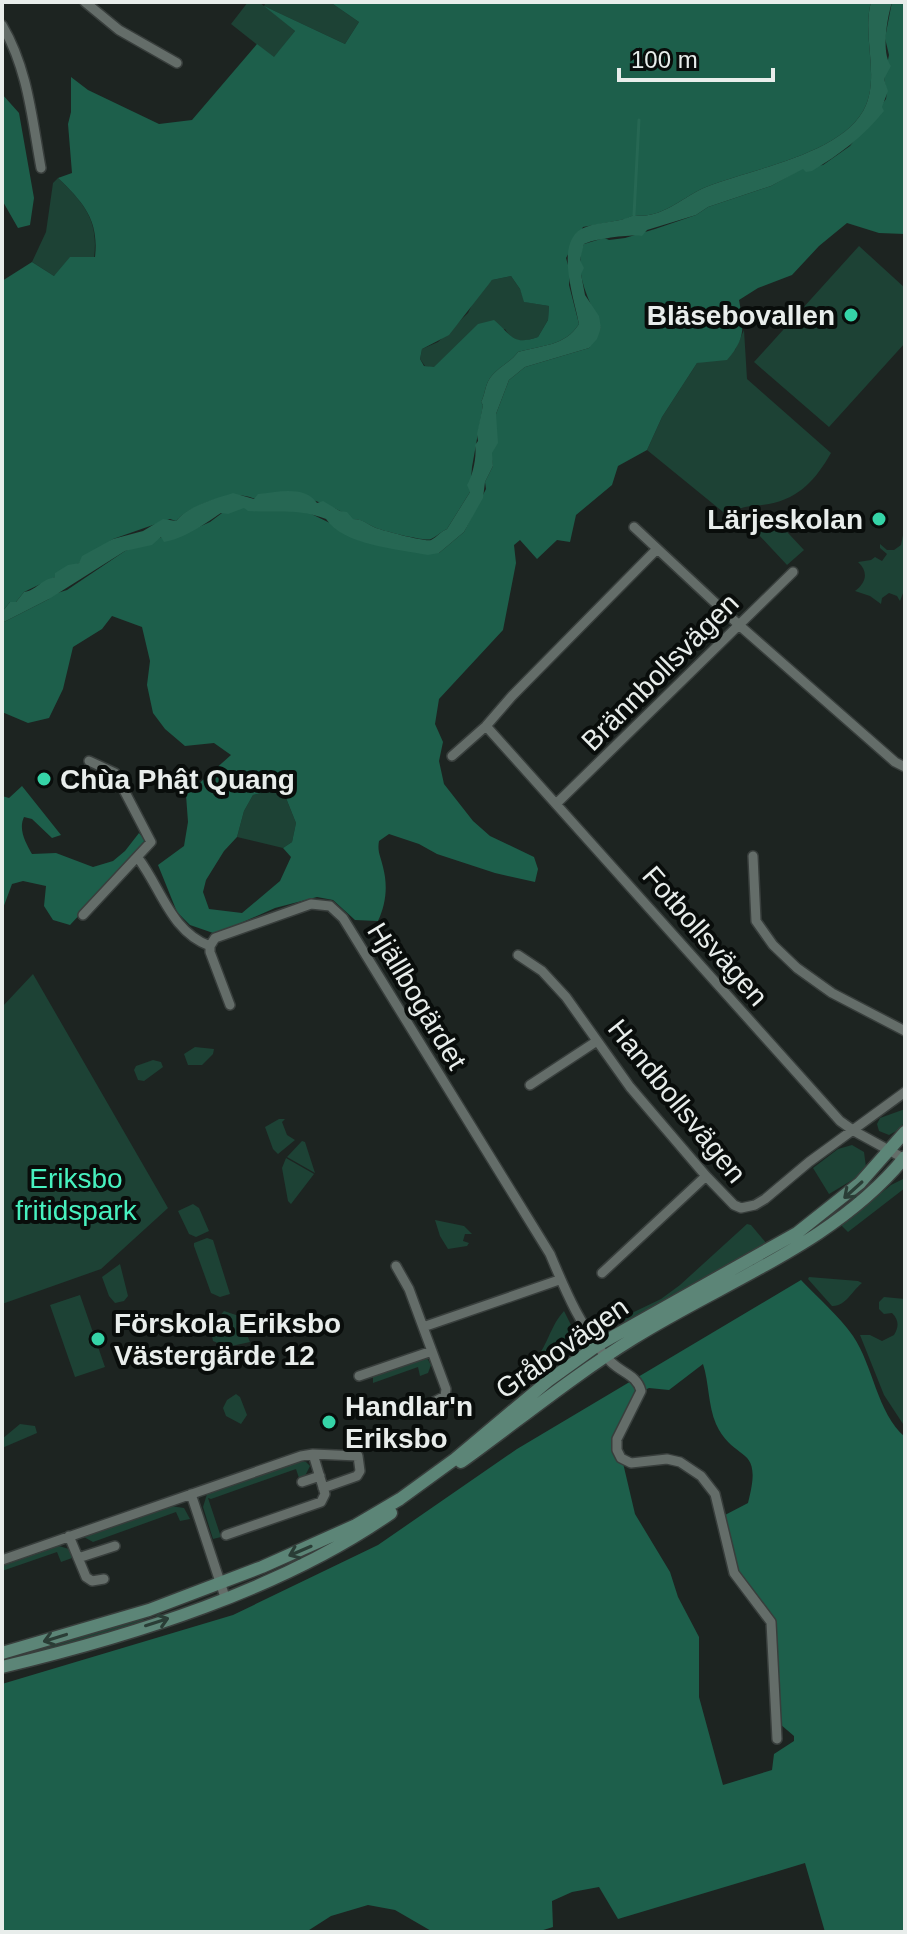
<svg xmlns="http://www.w3.org/2000/svg" width="907" height="1934" font-family="Arial,sans-serif">
<rect width="100%" height="100%" fill="#1d2421"/>
<path fill="#1d4235" d="M248,2H259L264,6L266,2H330L359,22L345,44L268,8L295,31L274,58L231,24Z
M58,178C84,203 99,220 94,258L54,276L32,262L46,232L53,183Z
M859,246L905,288V343L829,427L754,362Z
M511,276L520,289L525,302L549,306L548,320L538,337C523,342 514,344 505,329L449,355L434,368L425,366L420,359L422,349L438,342L468,313L476,296L492,280Z
M744,330L747,379L831,453C816,479 800,498 769,504C752,507 742,504 728,516L647,450L662,417L697,363L735,350Z
M774,518L804,550L787,565L758,534Z
M903,535L905,536L903,547L905,548V588L900,601L897,596L889,593L882,598L881,604L870,596L855,591C866,583 869,572 858,562L871,560L875,557L882,561L887,554L880,548V544L887,550H894L901,545Z
M282,788L296,823L292,842L283,848L237,837L244,811L253,795Z
M33,974L168,1208L101,1269L2,1304V1007Z
M195,1047L214,1049L213,1054L202,1065H188L184,1054Z
M153,1060L161,1062L163,1067L144,1081L138,1080L134,1070L136,1066Z
M905,1109V1122L898,1130L889,1135L879,1131L877,1124L880,1118Z
M279,1119H285L282,1122L287,1135L295,1140L278,1154L273,1149L265,1127Z
M302,1141L305,1142L315,1173L287,1157Z
M852,1145L864,1152L866,1167L859,1176L829,1194L813,1168L838,1149Z
M286,1158L314,1174L291,1204L288,1201L282,1168Z
M905,1178V1188L848,1232L841,1225L891,1185Z
M193,1204L199,1208L209,1231L196,1237L189,1234L178,1211Z
M435,1220L464,1226L472,1234H465L463,1241L469,1243L467,1246L448,1249L440,1236Z
M747,1224L751,1225L767,1244L626,1323L624,1321L611,1323L661,1299L680,1285Z
M207,1238L213,1240L230,1294L220,1297L211,1293L194,1246V1243Z
M120,1264L128,1296L124,1301L115,1303L109,1296L102,1277Z
M809,1277L858,1281L862,1283C852,1291 845,1307 832,1306L808,1279Z
M80,1295L105,1367L75,1377L50,1305Z
M884,1297L905,1299V1427L884,1395L860,1335H870L882,1341L894,1335C899,1327 899,1320 892,1313L884,1314L879,1309V1302Z
M224,1311L239,1316L250,1342L227,1347L213,1341L210,1327Z
M564,1311L573,1329V1342L551,1362L532,1364C547,1348 550,1326 564,1311Z
M427,1358L431,1365L428,1373L420,1376L418,1367L373,1383V1376Z
M236,1394L240,1397L247,1415L241,1424L226,1416L223,1408L227,1400Z
M20,1424L35,1426L37,1433L2,1448V1439Z
M299,1461L306,1462L310,1466L305,1476L299,1478L296,1469L211,1499L208,1498L221,1537L213,1539L203,1507L207,1494Z
M171,1506L184,1508L190,1519L180,1521L176,1512L93,1542L84,1537Z
M59,1546L69,1549L72,1558L61,1562L57,1552L2,1571V1566Z
M143,1617L144,1621L2,1663V1658Z"/>
<path fill="#1d5f4b" fill-rule="evenodd" d="M330,2H871C862,35 879,74 866,105C846,154 750,169 706,187C682,197 661,220 634,215L626,219L583,227L566,258L570,272L569,285L579,324C565,346 543,345 518,352C510,363 498,367 490,378C485,385 485,395 481,402L483,405L472,467L470,492L447,529C440,532 438,536 431,539C426,542 384,531 376,528C367,524 362,519 352,519C346,510 301,495 289,494C278,494 267,499 257,499C253,499 249,496 245,496C226,493 188,506 176,521L170,519L113,539L79,563L56,573L55,577L24,592L16,602H10L2,612V281L32,262L54,276L70,257H95C99,220 84,203 58,178L72,173L68,124L71,112V77L88,90L159,124L192,120L257,44L274,57L295,31L264,6L345,44L359,22ZM511,276L520,289L524,302L549,306L548,320L538,337C512,346 512,335 494,320L478,324L434,367L424,366L420,359L422,349L449,335L492,280Z
M892,2H905V234L879,233L847,223L819,246L792,275L758,288L739,300C744,327 746,338 727,360L697,363L662,417L647,450L618,466L612,485L576,515L570,542L557,540L537,559L520,540L514,545L516,563L503,630L439,699L435,724L443,742L439,761L444,784L473,821L490,836L534,857L538,869L535,882L495,873L437,854L419,844L389,834L379,841C377,852 381,857 383,867C388,886 386,904 378,921L355,920L333,900L317,897L275,908L216,934L190,925L177,912L158,865L184,846L188,822L186,795L231,755L214,743L185,746L165,729L153,713L147,685L150,661L142,627L112,616L102,629L73,647L63,689L49,718L28,723L2,712V623L49,599L51,595L67,590L125,551L162,537L181,535L210,522L222,513L244,507L305,511L330,523L439,553L464,532L486,489L485,482L493,466L491,453L496,414L509,380L525,367L589,348L601,328C590,301 572,272 584,244L604,238L609,240L625,238L655,229L696,215L708,207L771,186L803,168L823,165L850,146L886,99L887,91L884,79L889,55L885,38ZM282,788L296,823L292,842L283,848L291,857L280,881L242,913L209,909L203,892L206,880L224,851L237,837L244,811L253,795Z
M2,94L19,113L34,198L30,225L18,228L2,200Z
M22,786L61,835L52,838L32,819L24,817C18,830 26,843 32,854L56,853L93,867L113,861L125,851L139,833L145,840L122,869L70,925L53,920L44,906L46,886L23,881L12,884L2,911V796L9,798Z
M801,1280C818,1298 839,1316 853,1336C873,1365 877,1413 905,1437V1932H825L805,1863L618,1919L599,1887L572,1892L552,1901L553,1927L537,1932H433L395,1910L368,1905L331,1916L306,1932H2V1684L233,1615L378,1545L517,1449ZM703,1364C709,1382 708,1406 716,1424C735,1465 764,1442 748,1503L725,1515L738,1574L771,1613L775,1624L780,1724L794,1736V1741L774,1754L772,1770L723,1785L699,1697V1637L678,1597L670,1572L635,1514L619,1446L634,1395L649,1388L669,1390Z"/>
<path fill="#266753" d="M871,2H892C887,19 881,52 891,66L884,79L888,91L882,107L884,111C864,136 839,155 812,171L806,172L803,169L771,186L708,207L696,215L647,230L642,236C631,234 594,239 584,244L580,260L584,268L581,274L585,295L599,316L601,328L597,339L589,348L525,367L509,380L496,414L498,443L492,453L493,466L485,482L483,498L464,532L439,553L428,555C397,549 343,545 326,519C298,508 277,513 248,511L244,508L228,514L221,513C205,524 183,539 164,542L161,537L152,545L125,551L49,599L2,623V612L10,602H16L24,592C37,590 40,580 55,577V573L68,565L79,563L82,556L113,539L143,531L163,519L176,521C189,505 215,499 233,493L254,499L258,494C277,492 305,485 317,503L323,501L340,511L347,512L353,519C363,519 367,524 376,528C385,531 425,542 431,540C437,537 440,532 447,529L470,492L467,485C473,475 477,456 475,445L478,441L477,434L483,405L481,402C485,395 485,385 490,378C498,367 510,363 518,352C543,345 565,346 579,324C575,300 552,238 586,227C601,221 619,223 634,215C661,220 682,197 706,187C750,169 846,154 866,105C879,73 862,35 871,2Z"/>
<g fill="none" stroke-linecap="round" stroke-linejoin="round">
<path stroke="#266753" stroke-width="3" d="M634,215L639,120"/>
<defs>
<path id="minor" d="M85,2L119,30L177,63
M2,25C28,69 32,119 41,168
M634,527L739,625L895,762L905,767
M486,726L840,1121L854,1131L905,1159
M452,756L486,726L512,696L657,549
M557,803L793,572
M753,856L756,921L773,945L797,968L832,993L905,1031
M138,858C161,888 171,932 210,946
M83,915L151,842L115,773L89,761
M518,955L542,971L566,997L630,1087L706,1176L734,1205L741,1208L755,1205L765,1199L809,1162L905,1092
M230,1005L210,952V946L215,938L311,904L330,906L343,918L550,1254C565,1290 583,1333 611,1362C622,1373 637,1375 641,1391L617,1439V1450L621,1458L631,1463L667,1459L680,1462L701,1476L715,1494L734,1573L771,1622L777,1739
M530,1085L597,1041
M396,1266L409,1289L423,1327
M602,1273L706,1176
M359,1376L432,1351
M430,1404L445,1396L446,1389L423,1327L559,1280
M302,1482L320,1476
M191,1494L225,1597
M226,1535L321,1502L325,1494L313,1454
M69,1536L86,1577L92,1581L104,1579
M78,1558L115,1546
M2,1560L301,1456L313,1454L358,1456L360,1471L357,1476L323,1488"/>
<path id="secondary" d="M461,1462C518,1421 574,1375 634,1338C725,1281 835,1243 905,1157
M2,1653L149,1610L262,1567L356,1525L400,1499L455,1459L548,1381L598,1345L797,1233L860,1183L905,1132
M2,1667C132,1636 281,1590 391,1513"/>
</defs>
<use href="#minor" stroke="#383e3c" stroke-width="12"/>
<use href="#secondary" stroke="#383e3c" stroke-width="15"/>
<use href="#minor" stroke="#646d69" stroke-width="9"/>
<use href="#secondary" stroke="#5c8577" stroke-width="12"/>
</g>
<defs><path id="oneway-shaft" d="M-6 0H5M1.5-3L5.5 0L1.5 3" fill="none" stroke-width="1.6" stroke-linecap="round" stroke-linejoin="round" transform="scale(2)"/></defs>
<g stroke="#2a3d36">
<use href="#oneway-shaft" transform="translate(853 1190) rotate(138)"/>
<use href="#oneway-shaft" transform="translate(300 1551) rotate(157)"/>
<use href="#oneway-shaft" transform="translate(157 1622) rotate(-18)"/>
<use href="#oneway-shaft" transform="translate(55 1638) rotate(163)"/>
</g>
<g fill="#35d4a7" stroke="#090d0b" stroke-width="3">
<circle cx="851" cy="315" r="8"/>
<circle cx="879" cy="519" r="8"/>
<circle cx="44" cy="779" r="8"/>
<circle cx="98" cy="1339" r="8"/>
<circle cx="329" cy="1422" r="8"/>
</g>
<g text-anchor="middle" dominant-baseline="central" stroke-width="8" stroke-linejoin="round" paint-order="stroke">
<g font-size="28" font-weight="bold" fill="#e8edeb" stroke="#090d0b" text-anchor="start">
<text x="835" y="315" text-anchor="end">Bläsebovallen</text>
<text x="863" y="519" text-anchor="end">Lärjeskolan</text>
<text x="60" y="779">Chùa Phật Quang</text>
<text x="114" y="1323">Förskola Eriksbo<tspan x="114" dy="32">Västergärde 12</tspan></text>
<text x="345" y="1406">Handlar'n<tspan x="345" dy="32">Eriksbo</tspan></text>
</g>
<g font-size="28" fill="#e8edeb" stroke="#090d0b">
<text transform="translate(660 672) rotate(-45)">Brännbollsvägen</text>
<text transform="translate(705 936) rotate(49)">Fotbollsvägen</text>
<text transform="translate(417 996) rotate(59)">Hjällbogärdet</text>
<text transform="translate(677 1101) rotate(51)">Handbollsvägen</text>
<text transform="translate(562 1348) rotate(-35)">Gråbovägen</text>
</g>
<g font-size="28" fill="#47f1bf" stroke="#090d0b">
<text x="76" y="1178">Eriksbo<tspan x="76" dy="32">fritidspark</tspan></text>
</g>
</g>
<rect width="907" height="1934" fill="none" stroke="#e8edeb" stroke-width="8"/>
<path d="M619 68v12h154v-12" fill="none" stroke="#e8edeb" stroke-width="4"/>
<text x="631" y="68" font-size="24" fill="#e8edeb" stroke="#090d0b" stroke-width="6" paint-order="stroke">100 m</text>
</svg>
